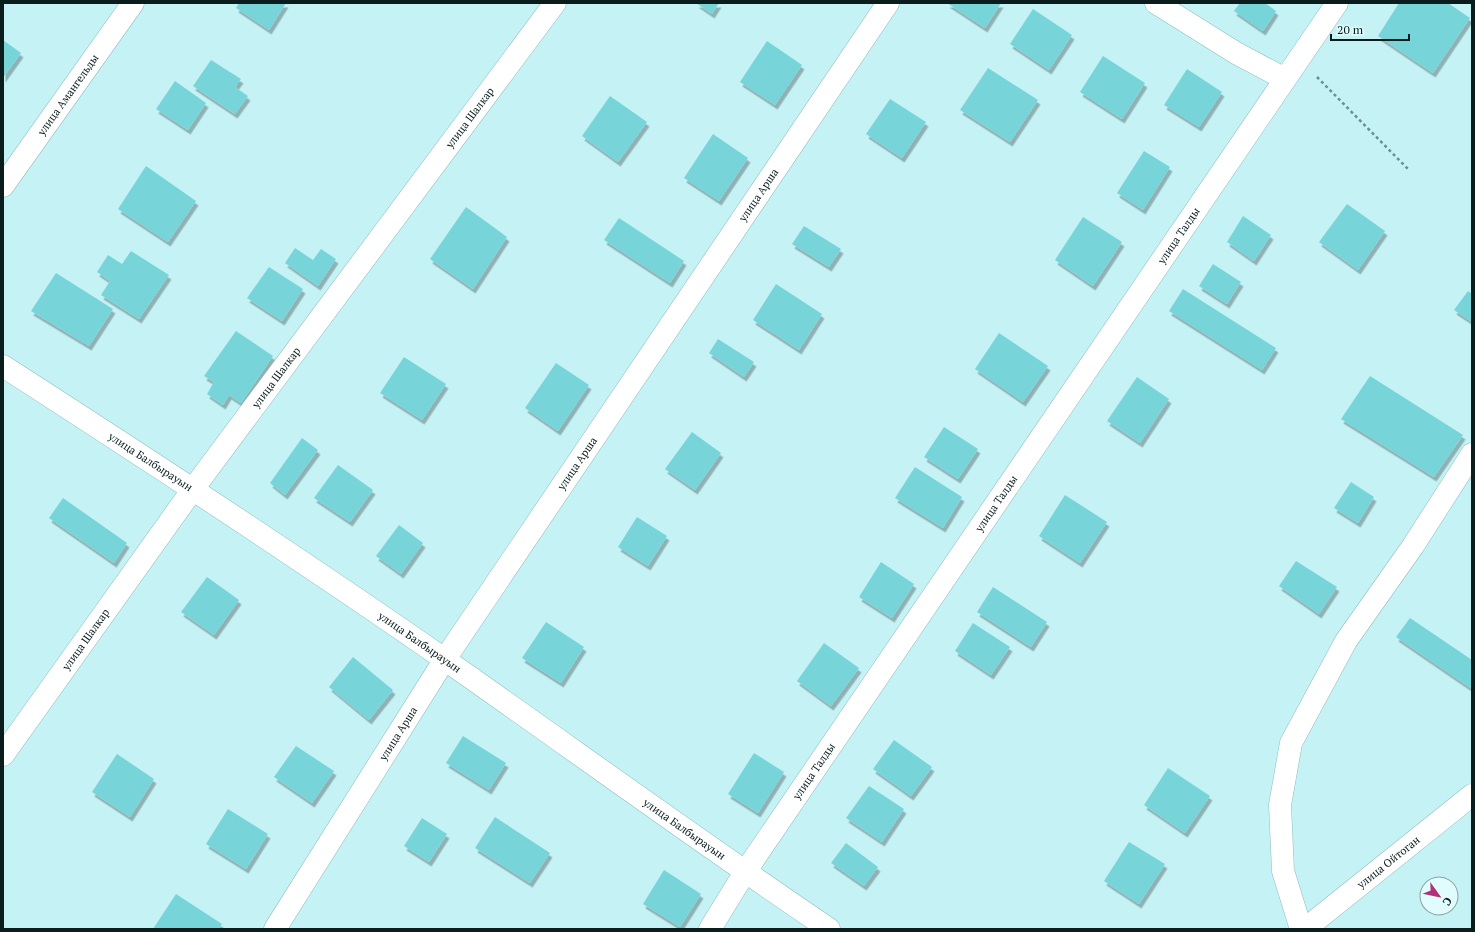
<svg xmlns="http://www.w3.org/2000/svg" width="1475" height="932" font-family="'PT Serif',serif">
<defs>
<filter id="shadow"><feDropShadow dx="2.5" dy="4.5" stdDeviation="0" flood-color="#0004"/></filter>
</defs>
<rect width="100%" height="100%" fill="#c4f2f5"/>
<path fill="#77d5da" filter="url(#shadow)" d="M239,3H286L269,30L236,8Z
M696,3H719L712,14Z
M947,3H1001L985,28Z
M1240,3H1265L1276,11L1263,31L1234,11Z
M1399,3H1448L1470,18L1433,73L1378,36Z
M1033,9L1072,35L1049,70L1010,44Z
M3,40L21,53L3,78Z
M767,41L802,65L775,105L740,82Z
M1103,56L1145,83L1122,119L1080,92Z
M211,60L241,79L235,87L248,96L235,114L193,86Z
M988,68L1038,100L1010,142L960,110Z
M1187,69L1222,92L1199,127L1164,105Z
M175,81L206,103L188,130L156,109Z
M610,96L647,122L618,162L582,136Z
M890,99L926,122L902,158L866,134Z
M713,134L748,158L719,201L684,178Z
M1144,151L1170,167L1143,210L1117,193Z
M146,166L196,201L168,242L118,209Z
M1347,204L1385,231L1358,270L1319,242Z
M466,207L507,237L473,289L430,259Z
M1243,216L1271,235L1254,261L1227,242Z
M1083,217L1122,242L1093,286L1055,260Z
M619,218L684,261L670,283L604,240Z
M804,226L841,249L829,267L792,244Z
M295,248L313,260L321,249L336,259L318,286L285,263Z
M131,251L169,275L139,319L101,295L110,281L97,272L108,255L122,264Z
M1213,264L1241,282L1227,304L1199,286Z
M269,267L303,289L282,321L247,298Z
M56,273L113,309L89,346L31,311Z
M776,284L822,314L799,350L753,320Z
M1183,289L1276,348L1262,370L1169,311Z
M1468,291L1472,294V322L1454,310Z
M236,331L273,356L241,403L229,395L223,405L207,394L214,382L204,376Z
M999,333L1048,366L1023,402L975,369Z
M718,339L754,362L744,377L709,353Z
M404,357L446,384L422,420L380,393Z
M556,363L589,385L558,431L525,408Z
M1370,376L1463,435L1434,477L1341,419Z
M1137,377L1169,399L1140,443L1107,421Z
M944,427L978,449L958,479L924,457Z
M692,432L721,453L695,490L665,469Z
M302,438L318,450L285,495L270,483Z
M338,465L373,490L350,522L314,498Z
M915,467L962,497L943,528L895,498Z
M1351,482L1374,497L1358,523L1334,508Z
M1065,495L1107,522L1080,563L1039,536Z
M63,498L127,543L114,563L49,518Z
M637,517L667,536L648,566L618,547Z
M399,525L423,543L401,574L376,556Z
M1296,561L1337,587L1319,614L1279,586Z
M881,562L914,584L892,618L859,597Z
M207,577L239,600L214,635L181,612Z
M993,587L1047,622L1031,647L977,612Z
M1410,618L1472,660V689L1396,637Z
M546,622L584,647L561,683L522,658Z
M973,623L1010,647L991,675L955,651Z
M824,643L859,668L831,706L797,681Z
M353,657L393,690L369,720L329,687Z
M463,736L506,763L489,790L446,763Z
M894,740L932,767L911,796L873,769Z
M296,746L334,771L312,803L274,777Z
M754,753L784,772L758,813L728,794Z
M117,754L154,779L130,817L92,792Z
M1168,768L1210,796L1185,833L1144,805Z
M869,786L904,809L882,842L846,818Z
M228,809L268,834L246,869L206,844Z
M495,817L550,853L530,883L475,848Z
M422,818L447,834L429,862L404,846Z
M1129,842L1165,864L1139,904L1104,881Z
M846,843L878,867L864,886L831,863Z
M664,870L701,894L680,927L643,904Z
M176,894L222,924L218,929H153Z"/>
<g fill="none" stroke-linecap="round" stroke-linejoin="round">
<defs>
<g id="minor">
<path d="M1156,3L1236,53L1285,79"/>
<path id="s1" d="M3,186L133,3"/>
<path id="s2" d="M3,366C152,462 301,559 447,661C574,750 700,842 829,929"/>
<path id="s3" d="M3,755L193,489L555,3"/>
<path id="s4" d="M275,929L445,659L888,3"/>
<path id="s5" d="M710,929L745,872L1337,3"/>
<path d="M1301,929L1283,871L1280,805L1291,743L1346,641L1413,546L1472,454"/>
<path id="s6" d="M1305,929L1472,795"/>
</g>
</defs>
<use href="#minor" stroke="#90bdbf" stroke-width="23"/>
<path stroke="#6d8d8f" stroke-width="2.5" stroke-dasharray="3 3" stroke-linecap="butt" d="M1317,77L1408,169"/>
<use href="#minor" stroke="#fff" stroke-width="22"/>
</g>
<g text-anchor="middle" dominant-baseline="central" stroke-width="3" stroke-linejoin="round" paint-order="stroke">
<g font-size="11" fill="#0a1c1c" stroke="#e0fcfd">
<text stroke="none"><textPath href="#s1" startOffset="112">улица Амангельды</textPath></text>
<text stroke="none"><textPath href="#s3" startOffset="790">улица Шалкар</textPath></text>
<text stroke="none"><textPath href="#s4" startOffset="879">улица Арша</textPath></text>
<text stroke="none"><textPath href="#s5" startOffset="837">улица Талды</textPath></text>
<text stroke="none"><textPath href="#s3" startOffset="466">улица Шалкар</textPath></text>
<text stroke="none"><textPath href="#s2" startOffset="176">улица Балбырауын</textPath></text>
<text stroke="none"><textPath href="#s4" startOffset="555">улица Арша</textPath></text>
<text stroke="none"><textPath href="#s5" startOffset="513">улица Талды</textPath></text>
<text stroke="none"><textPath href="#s3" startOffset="142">улица Шалкар</textPath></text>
<text stroke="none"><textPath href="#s2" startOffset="500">улица Балбырауын</textPath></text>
<text stroke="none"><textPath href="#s4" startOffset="231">улица Арша</textPath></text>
<text stroke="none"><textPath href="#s5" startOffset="189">улица Талды</textPath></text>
<text stroke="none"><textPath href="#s2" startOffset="824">улица Балбырауын</textPath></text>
<text stroke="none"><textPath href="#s6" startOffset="107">улица Ойтоган</textPath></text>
</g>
</g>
<rect width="1475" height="932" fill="none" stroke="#0a1c1c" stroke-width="8"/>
<g transform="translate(1439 896) rotate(123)"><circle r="19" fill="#e0fcfd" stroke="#8aa2a3"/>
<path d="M0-3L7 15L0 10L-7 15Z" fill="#b3317a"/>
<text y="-6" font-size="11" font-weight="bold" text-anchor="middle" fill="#0a1c1c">С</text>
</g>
<path d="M1331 34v6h78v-6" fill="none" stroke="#0a1c1c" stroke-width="2"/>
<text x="1337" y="34" font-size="12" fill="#0a1c1c" stroke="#e0fcfd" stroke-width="3" paint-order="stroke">20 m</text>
</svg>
